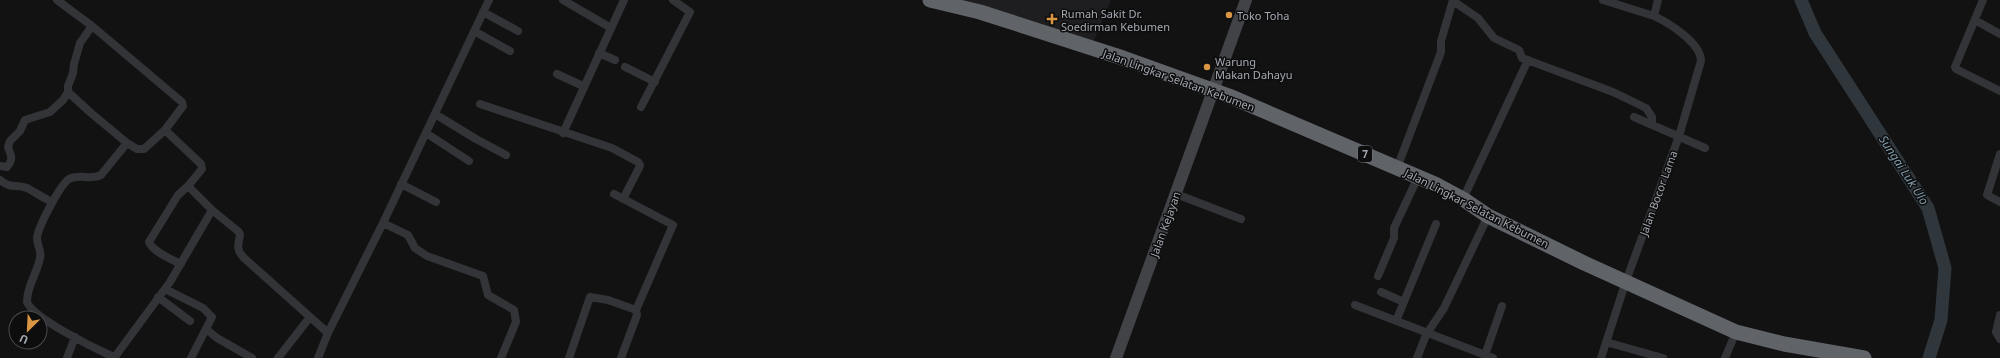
<svg xmlns="http://www.w3.org/2000/svg" width="2000" height="358" font-family="'Noto Sans',sans-serif">
<rect width="100%" height="100%" fill="#121213"/>
<path fill="#1e1e20" d="M946,0H1111L1092,45Z"/>
<g fill="none" stroke-linecap="round" stroke-linejoin="round">
<path stroke="#2f373c" stroke-width="13" d="M1801,0L1815,33L1928,208L1945,268L1941,320L1929,358"/>
<path stroke="#333437" stroke-width="8" d="M57,0L92,26L182,102L183,106L165,130L201,164L202,169L188,186L212,210L170,282L114,358
M563,0L611,28
M1603,0L1654,16
M1983,0L1955,67L1956,69L2000,91
M1453,1L1478,18L1494,38L1519,50L1522,58L1613,92L1646,108L1652,117V123
M483,12L518,31
M1975,20L2000,34
M92,26L80,43L74,64L73,73L68,86V92L91,113L127,143L101,175C90,181 79,173 69,179C60,185 38,227 37,238C37,246 42,251 40,258C37,274 27,285 27,302C34,319 96,349 114,357
M474,31L510,51
M599,53L615,60
M625,67L655,82
M557,74L583,86
M480,104L612,148L638,162L640,165L639,168L623,199
M641,107L690,12L673,0
M435,114L476,139L506,155
M1634,117L1705,148
M426,133L469,161
M563,133L624,0
M127,143L137,149H144L165,130
M2000,154L1987,195L2000,202
M0,166L7,167C14,158 11,156 8,147L10,141L20,131L25,120L50,112L63,100L68,92
M1397,168L1441,52V41L1453,0
M0,180C12,190 16,183 27,188C35,192 43,198 52,202
M401,184L436,202
M614,194L673,225L636,310L637,315L621,358
M1176,194L1241,219
M1463,199L1528,60
M212,210L239,232L240,235C238,246 236,249 244,258L328,333
M383,223L408,235L415,248L427,256L483,276L488,295L514,310L516,322L501,358
M181,264C171,259 153,252 149,242L178,195L188,186
M1378,276L1394,238V228L1418,177
M165,289L203,308L212,317L191,358
M1381,292L1404,302
M158,297L190,321
M1355,305L1493,358
M2000,315L1996,332L2000,339
M1396,321L1436,224
M206,329L217,338L252,358
M1606,342L1663,358
M1485,355L1502,306
M67,358L75,337
M278,358L310,317
M318,358L328,333L383,223L489,0
M569,358L590,297L608,300L636,310
M1417,358L1426,335L1444,308L1488,216
M1601,358L1626,281L1679,136L1701,61C1701,43 1669,23 1654,16L1658,0
M1725,358L1736,332"/>
<path stroke="#414347" stroke-width="12" d="M1116,358L1246,0"/>
<path stroke="#606368" stroke-width="15" d="M930,0L980,12L1123,58L1229,96L1437,185L1463,199L1488,216L1584,263L1736,332L1784,344L1864,358"/>
</g>
<g fill="#da9643" stroke="#0d0d0e" stroke-width="1.5">
<circle cx="1229" cy="15" r="4"/>
<path d="M1050 13h4v4h4v4h-4v4h-4v-4h-4v-4h4z"/>
<circle cx="1207" cy="67" r="4"/>
</g>
<g text-anchor="middle" dominant-baseline="central" stroke-width="3" stroke-linejoin="round" paint-order="stroke">
<rect fill="#0d0d0e" stroke="#777b81" stroke-width="1" x="1358" y="146" width="14" height="16" rx="3"/>
<g font-size="10" font-weight="bold" fill="#a5aab2">
<text x="1365" y="154">7</text>
</g>
<g font-size="11" fill="#a5aab2" stroke="#0d0d0e" text-anchor="start">
<text x="1061" y="13">Rumah Sakit Dr.<tspan x="1061" dy="13">Soedirman Kebumen</tspan></text>
<text x="1237" y="15">Toko Toha</text>
<text x="1215" y="61">Warung<tspan x="1215" dy="13">Makan Dahayu</tspan></text>
</g>
<g font-size="11" fill="#a5aab2" stroke="#0d0d0e">
<text transform="translate(1179 80) rotate(20)">Jalan Lingkar Selatan Kebumen</text>
<text transform="translate(1658 193) rotate(-70)">Jalan Bocor Lama</text>
<text transform="translate(1477 208) rotate(27)">Jalan Lingkar Selatan Kebumen</text>
<text transform="translate(1165 224) rotate(-70)">Jalan Kejayan</text>
</g>
<g font-size="12" font-style="italic" fill="#7f9aa9" stroke="#0d0d0e">
<text transform="translate(1904 170) rotate(57)">Sungai Luk Ulo</text>
</g>
</g>
<g transform="translate(28 330) rotate(204)"><circle r="19" fill="#0d0d0e" stroke="#4a4c50"/>
<path d="M0-3L7 15L0 10L-7 15Z" fill="#da9643"/>
<text y="-6" font-size="11" font-weight="bold" text-anchor="middle" fill="#a5aab2">U</text>
</g>
</svg>
